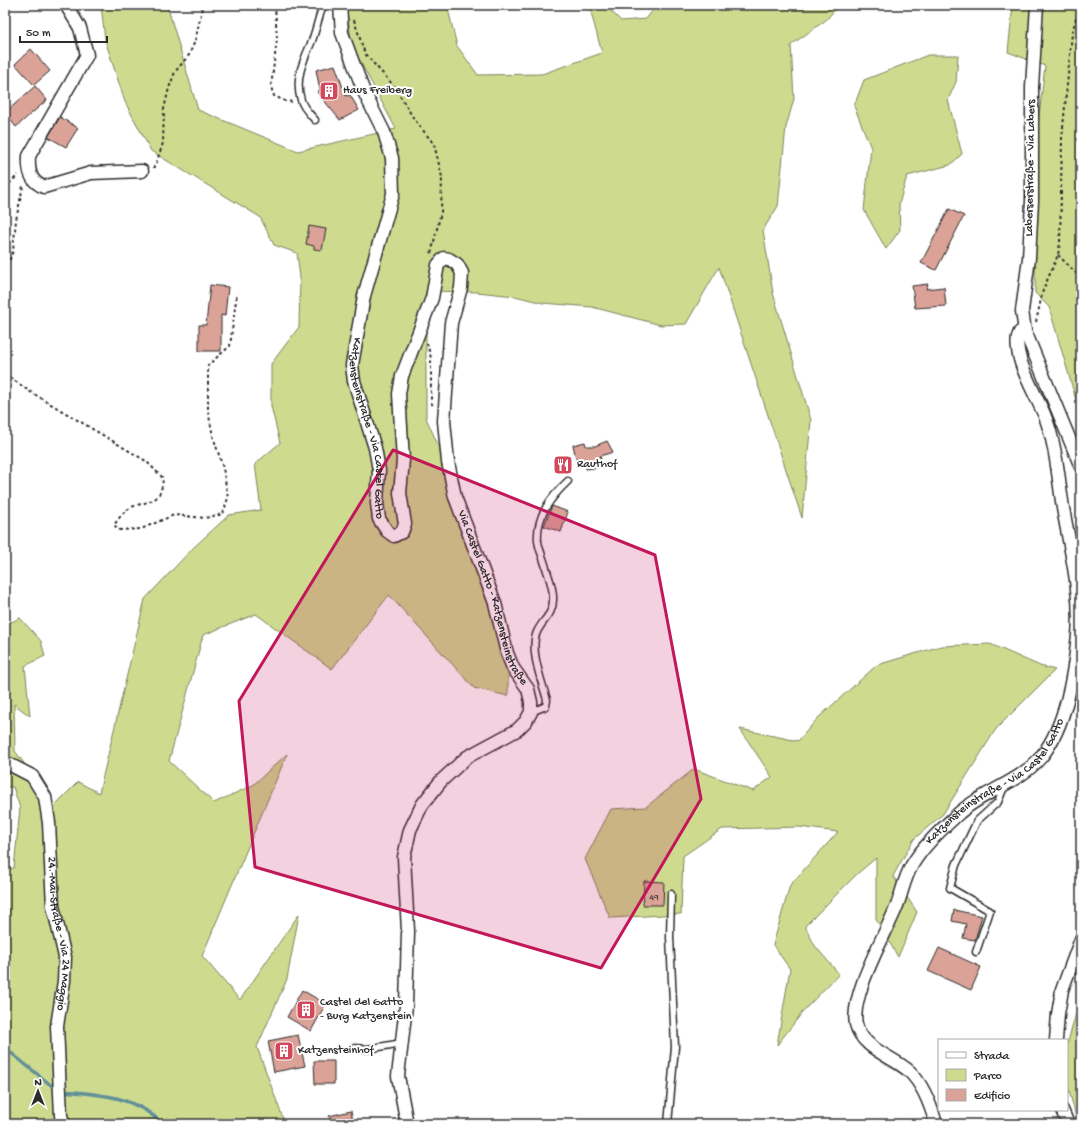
<svg xmlns="http://www.w3.org/2000/svg" width="1086" height="1129" font-family="'Gochi Hand',sans-serif">
<rect width="100%" height="100%" fill="#fff"/>
<filter id="ink" filterUnits="userSpaceOnUse"><feTurbulence type="fractalNoise" baseFrequency=".025" numOctaves="2"/><feDisplacementMap in="SourceGraphic" scale="8" xChannelSelector="R" yChannelSelector="G"/><feConvolveMatrix kernelMatrix="1 2 1 2 8 2 1 2 1" color-interpolation-filters="sRGB"/></filter>
<g filter="url(#ink)">
<path fill="#cedb8f" stroke="#7c835d" d="M101,5H167L198,110L298,151L396,129L352,46L346,5H447L457,46L478,75L542,74L602,53L589,5H605L621,21L646,19L657,5H839L826,20L791,45L794,99L786,127L778,206L763,230L773,293L811,420L802,518L719,267L686,324L661,325L592,307L543,303L515,296L477,292L426,291V418L451,474L508,666V696L474,688L389,595L332,669L256,614L203,635L169,761L214,803L253,785L287,754L202,956L240,1000L299,914L287,979L257,1047L285,1124H5V870L14,868L20,808L13,787H5V629L7,624L20,618L41,641L45,656L25,666L30,716L14,704L15,751L55,805L78,782L99,793L145,599L193,548L229,515L261,510L255,464L280,443L271,406V364L299,327L300,278L297,253L274,245L260,217L151,151L125,102L105,40Z
M1013,5H1081V417L1049,307L1035,293L1037,133L1045,66L1008,52Z
M928,55H958L956,82L948,100L962,154L950,165L907,176L899,204L900,230L886,249L864,210L871,148L854,106L864,80Z
M990,644L1040,666L1055,670L996,729L943,814L914,839L893,876L917,912L898,957L876,919V858L858,873L805,926L815,946L839,974L805,1009L777,1045L790,969L773,945L790,885L838,832L799,827L722,829L683,856L681,914L610,918L585,859L611,809L646,807L694,769L753,791L772,777L740,729L798,741L818,718L877,665L941,646Z
M1081,996V1124H1078L1067,1083V1045Z"/>
<g fill="none" stroke-linecap="round" stroke-linejoin="round">
<path stroke="#619098" stroke-width="3.5" d="M5,1048L57,1090
M63,1091C102,1095 133,1095 163,1124"/>
</g>
<path fill="#dba297" stroke="#2b2b2b" d="M31,49L50,71L34,85L15,64Z
M335,65L346,96L350,95L359,110L340,120L317,92L320,90L316,70Z
M35,86L47,100L16,127L5,113Z
M60,117L78,128L66,147L48,137Z
M949,209L964,216L936,270L921,263Z
M309,226L326,229L322,250L314,249V246L306,244Z
M928,284L926,289L944,287L946,306L915,308L912,286Z
M210,285L228,287L225,316L221,315V351H199V325H206Z
M607,441L613,452L600,456L603,467L586,469L585,463H577L573,445L585,442L586,446H595Z
M552,506L568,512L561,532L544,526Z
M644,881L664,882L663,905H643Z
M954,910L982,916L975,940L963,938L966,924L952,921Z
M939,948L981,967L971,990L928,971Z
M302,990L326,1004L311,1031L287,1017Z
M298,1035L305,1066L274,1072L268,1041Z
M314,1061H334V1084H315Z
M351,1111L354,1124H331L329,1116Z"/>
<g fill="none" stroke-linecap="round" stroke-linejoin="round">
<defs>
<path id="service" d="M315,120C310,114 303,108 301,100C294,79 304,59 312,41C316,29 319,17 323,5
M531,712L546,706L547,700C542,682 529,649 537,632C543,619 553,615 553,600C554,589 549,578 546,568C544,559 539,550 538,541C536,516 551,497 568,481
M976,952L990,911L950,888L956,865L977,821L998,802L1004,787
M353,1048L368,1049L402,1043
M668,1124L675,1047L670,937L671,894"/>
<g id="minor">
<path d="M66,5L80,28L87,55L29,156C28,170 30,182 44,187L91,173L142,171"/>
<path id="s1" d="M340,5L342,33L364,92L384,132L392,158L393,194L364,296L352,365L354,381L375,448L379,470L377,503L379,519L387,531L394,536L402,532L405,524L400,493L403,460L399,394L402,376L432,298L438,265L444,258L449,259L457,264L462,273L461,288L451,323L444,421L448,462L455,497L495,603L507,653L513,668L528,689L531,702V712L526,721L517,730L467,757L441,781L422,805L410,830L404,857L408,931L406,1006L398,1076L407,1124"/>
<path d="M1037,5L1032,87V201L1029,258L1022,311L1025,331L1081,467"/>
<path id="s2" d="M5,762L32,776L45,797L49,823L53,906L65,957L64,981L57,1026L61,1116L64,1124"/>
<path d="M1056,1040L1058,1014L1062,990L1081,939"/>
<path d="M1062,1110L1068,1124"/>
<path id="s3" d="M936,1124C931,1106 923,1084 909,1071C892,1056 862,1049 856,1024C850,996 885,935 896,908C902,894 904,878 912,865C923,846 942,829 958,814C983,791 1018,784 1041,757C1066,726 1074,674 1078,635C1082,593 1070,549 1063,508C1058,476 1056,443 1044,414C1036,395 1009,351 1020,332L1025,331"/>
</g>
</defs>
<use href="#service" stroke="#2b2b2b" stroke-width="9"/>
<use href="#minor" stroke="#2b2b2b" stroke-width="15"/>
<path stroke="#2b2b2b" stroke-width="2" stroke-dasharray="3 3" stroke-linecap="butt" d="M275,5L277,39L271,87L274,96L285,101L294,102
M354,20L365,54L394,86L414,119L434,144L442,177L441,212L431,254
M153,167H155L163,143L164,109L169,88L175,72L189,55L195,41L203,5
M5,188L18,175
M1058,255L1078,275L1081,283
M5,271L13,251L16,220L23,186
M1036,322L1043,290L1058,255L1060,243L1062,138L1072,33L1080,5
M427,343L431,358V402L433,406
M5,374L29,391L146,461L163,478C161,509 144,498 127,510C122,513 118,520 114,525L119,530L141,529L174,515L205,518L223,514L228,498L223,468L213,436L208,411V365L230,346L237,293"/>
<use href="#service" stroke="#fff" stroke-width="6"/>
<use href="#minor" stroke="#fff" stroke-width="12"/>
</g>
</g>
<path fill="#c2185b" fill-opacity="0.2" stroke="#c2185b" stroke-width="3" stroke-linejoin="round" d="M393,450L655,555L701,799L601,968L255,867L239,701Z"/>
<defs>
<symbol id="building-square" viewBox="-11 -11 22 22"><rect x="-9" y="-9" width="18" height="18" rx="4" fill="#d1495b" stroke="#fff"/><path d="M-4-6H4V6H1V3H-1V6H-4ZM-2.5-4.3h1.7v1.8h-1.7ZM.8-4.3h1.7v1.8H.8ZM-2.5-1h1.7V.8h-1.7ZM.8-1h1.7V.8H.8Z" fill="#fff"/></symbol>
<symbol id="restaurant-square" viewBox="-11 -11 22 22"><rect x="-9" y="-9" width="18" height="18" rx="4" fill="#d1495b" stroke="#fff"/><path d="M-5-6h1v4h1v-4h1v4h1v-4h1v5L-1.5 .5V6h-2V.5L-5-1ZM5-6V6H3V1.5H1.5Q1.5-4 5-6Z" fill="#fff"/></symbol>
</defs>
<g fill-rule="evenodd">
<use href="#building-square" x="318" y="80" width="22" height="22"/>
<use href="#restaurant-square" x="552" y="454" width="22" height="22"/>
<use href="#building-square" x="295" y="999" width="22" height="22"/>
<use href="#building-square" x="273" y="1040" width="22" height="22"/>
</g>
<g text-anchor="middle" dominant-baseline="central" stroke-width="4" stroke-linejoin="round" paint-order="stroke">
<g font-size="10" fill="#574946">
<text x="654" y="898">49</text>
</g>
<g font-size="12" fill="#2b2b2b" stroke="#fff" text-anchor="start">
<text x="343" y="91">Haus Freiberg</text>
<text x="577" y="465">Rauthof</text>
<text x="320" y="1003">Castel del Gatto<tspan x="320" dy="14">- Burg Katzenstein</tspan></text>
<text x="298" y="1051">Katzensteinhof</text>
</g>
<g font-size="12" fill="#2b2b2b" stroke="#fff">
<text transform="translate(1031 168) rotate(-89)">Laberserstraße - Via Labers</text>
<text stroke="none"><textPath href="#s1" startOffset="440">Katzensteinstraße - Via Castel Gatto</textPath></text>
<text stroke="none"><textPath href="#s1" startOffset="1208">Via Castel Gatto - Katzensteinstraße</textPath></text>
<text stroke="none"><textPath href="#s3" startOffset="423">Katzensteinstraße - Via Castel Gatto</textPath></text>
<text stroke="none"><textPath href="#s2" startOffset="193">24.-Mai-Straße - Via 24 Maggio</textPath></text>
</g>
</g>
<rect width="1086" height="1129" fill="none" stroke="#fff" stroke-width="20"/>
<rect x="10" y="10" width="1066" height="1109" fill="none" stroke="#2b2b2b" stroke-width="1.5" filter="url(#ink)"/>
<rect x="938" y="1039" width="130" height="72" fill="#ffffff" stroke="#aaaaaa"/>
<rect x="946" y="1052" width="20" height="6" fill="#ffffff" stroke="#aaaaaa"/>
<text x="974" y="1059" font-size="12" fill="#2b2b2b">Strada</text>
<rect x="946" y="1069" width="20" height="12" fill="#cedb8f" stroke="#aaaaaa"/>
<text x="974" y="1079" font-size="12" fill="#2b2b2b">Parco</text>
<rect x="946" y="1089" width="20" height="12" fill="#dba297" stroke="#aaaaaa"/>
<text x="974" y="1099" font-size="12" fill="#2b2b2b">Edificio</text>
<g transform="translate(38 1091)" stroke="#ffffff" stroke-width="3" paint-order="stroke">
<path d="M0-3L7 15L0 10L-7 15Z" fill="#2b2b2b"/>
<text y="-6" font-size="11" font-weight="bold" text-anchor="middle" fill="#2b2b2b">N</text>
</g>
<path d="M20 36v6h87v-6" fill="none" stroke="#2b2b2b" stroke-width="2"/>
<text x="26" y="36" font-size="12" fill="#2b2b2b" stroke="#ffffff" stroke-width="3" paint-order="stroke">50 m</text>
</svg>
